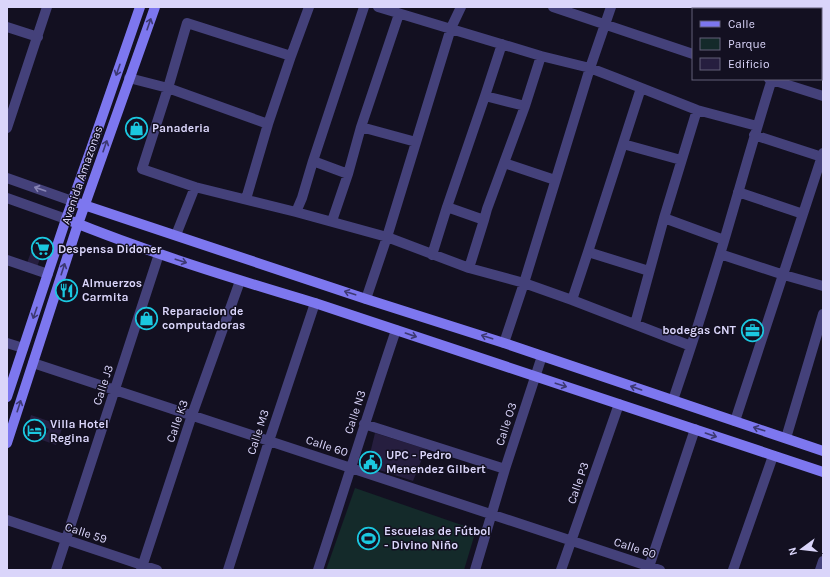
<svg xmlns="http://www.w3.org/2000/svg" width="830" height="577" font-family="Karla,sans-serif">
<rect width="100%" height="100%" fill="#131021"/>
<path fill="#142a2a" d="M355,488L476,530L464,570H326Z"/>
<path fill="#261e3f" d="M130,122L144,127L141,135L127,130Z
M35,241L45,245L37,267L27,263Z
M31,415L63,426L56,445L25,434L28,426L47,433L49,429L29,422Z
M375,433L426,449L413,481L367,466Z"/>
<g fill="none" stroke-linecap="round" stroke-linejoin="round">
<path stroke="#44417a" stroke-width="10" d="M378,7L541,56L590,68L616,78L697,110L757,126
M553,7L693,54
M719,7L725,9
M795,9L796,7
M7,27L38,37
M821,39L823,40
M291,56L309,7
M129,78L168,88L268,124
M769,79L823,96
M485,96L502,44
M361,127L399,14
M7,128L47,7
M754,135L822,157
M623,144L681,160
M313,161L348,174L332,221
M504,163L555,180
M348,174L361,127L416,142
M7,178L72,201
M738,192L803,214
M7,198L66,219
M246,199L268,124L291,56L187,23L168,88L142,169L195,187L296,212L387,237L469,268L524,283L572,300L691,346
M447,207L484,220L487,209L525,106L541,56
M296,212L302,198L313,161L364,7
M664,218L724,240
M176,235L195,187
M588,252L649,271
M720,254L784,275L823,286
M432,255L447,207L485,96L525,106
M7,260L48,274
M469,268L484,220
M366,299L387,237L451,28L461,7
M572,300L588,252L641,88
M635,324L664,218L697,110
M7,343L23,348
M504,343L524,283L590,68L611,7
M33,363L660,570
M673,400C691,348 708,295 724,241C740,187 755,133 772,79
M735,421L823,153
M364,424L505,469
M786,438L823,314
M7,520L157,570
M56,570L159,254
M141,570L192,415L240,281
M228,570L269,441L315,303
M318,570C344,490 369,410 396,330
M475,570L505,469L542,356
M561,570L619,404
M648,570L695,429
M733,570L773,456
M820,570L823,561"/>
<path stroke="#7d77ef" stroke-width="10" d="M72,201L366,299L504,343L823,451
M66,219C147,252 231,278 315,303L823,472
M7,397L66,219L91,149L140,7
M7,443L78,224L155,7"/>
</g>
<defs><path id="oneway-shaft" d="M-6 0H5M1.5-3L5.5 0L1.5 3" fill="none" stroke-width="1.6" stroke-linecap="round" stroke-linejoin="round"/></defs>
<g stroke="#3d3973">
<use href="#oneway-shaft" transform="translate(149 24) rotate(-71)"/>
<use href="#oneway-shaft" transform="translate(118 70) rotate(109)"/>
<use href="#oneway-shaft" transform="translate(105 146) rotate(-71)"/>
<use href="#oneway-shaft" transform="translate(181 261) rotate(18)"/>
<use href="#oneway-shaft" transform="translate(63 269) rotate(-72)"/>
<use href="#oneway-shaft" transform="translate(350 293) rotate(-162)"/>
<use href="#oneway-shaft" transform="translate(35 313) rotate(109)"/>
<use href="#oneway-shaft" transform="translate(411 335) rotate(19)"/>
<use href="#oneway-shaft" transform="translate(487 337) rotate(-162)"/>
<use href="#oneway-shaft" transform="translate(561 385) rotate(18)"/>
<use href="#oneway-shaft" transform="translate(636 388) rotate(-161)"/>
<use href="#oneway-shaft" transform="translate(19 406) rotate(-72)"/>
<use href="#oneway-shaft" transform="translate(759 429) rotate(-162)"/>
<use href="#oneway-shaft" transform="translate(711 435) rotate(19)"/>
</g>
<use stroke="#8884b4" href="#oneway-shaft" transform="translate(40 189) rotate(-161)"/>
<defs>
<symbol id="shop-ring" viewBox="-11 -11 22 22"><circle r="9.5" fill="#131021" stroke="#1bc8e0" stroke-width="1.5"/><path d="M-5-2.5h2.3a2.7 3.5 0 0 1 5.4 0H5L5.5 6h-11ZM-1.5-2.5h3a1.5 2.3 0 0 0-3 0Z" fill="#1bc8e0"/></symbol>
<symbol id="supermarket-ring" viewBox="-11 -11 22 22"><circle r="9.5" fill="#131021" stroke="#1bc8e0" stroke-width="1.5"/><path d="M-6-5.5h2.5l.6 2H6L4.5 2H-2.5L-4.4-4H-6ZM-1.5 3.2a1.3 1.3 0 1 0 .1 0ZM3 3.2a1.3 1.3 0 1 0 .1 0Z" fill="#1bc8e0"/></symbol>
<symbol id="restaurant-ring" viewBox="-11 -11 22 22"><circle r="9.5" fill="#131021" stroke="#1bc8e0" stroke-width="1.5"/><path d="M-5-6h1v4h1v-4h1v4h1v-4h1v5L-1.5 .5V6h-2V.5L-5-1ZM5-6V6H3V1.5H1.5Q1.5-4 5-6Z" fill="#1bc8e0"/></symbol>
<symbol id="office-ring" viewBox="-11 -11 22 22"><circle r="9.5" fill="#131021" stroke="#1bc8e0" stroke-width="1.5"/><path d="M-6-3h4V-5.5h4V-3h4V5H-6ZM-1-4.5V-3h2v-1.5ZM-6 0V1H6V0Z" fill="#1bc8e0"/></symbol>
<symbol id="hotel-ring" viewBox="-11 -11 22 22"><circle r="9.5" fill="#131021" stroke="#1bc8e0" stroke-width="1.5"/><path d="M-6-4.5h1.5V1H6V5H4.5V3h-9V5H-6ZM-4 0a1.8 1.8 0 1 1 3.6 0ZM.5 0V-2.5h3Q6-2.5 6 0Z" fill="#1bc8e0"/></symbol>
<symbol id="civic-ring" viewBox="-11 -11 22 22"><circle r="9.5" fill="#131021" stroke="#1bc8e0" stroke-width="1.5"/><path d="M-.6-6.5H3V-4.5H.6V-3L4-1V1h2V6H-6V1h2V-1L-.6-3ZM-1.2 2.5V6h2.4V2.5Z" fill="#1bc8e0"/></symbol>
<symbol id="stadium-ring" viewBox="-11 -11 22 22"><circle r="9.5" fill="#131021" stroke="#1bc8e0" stroke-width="1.5"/><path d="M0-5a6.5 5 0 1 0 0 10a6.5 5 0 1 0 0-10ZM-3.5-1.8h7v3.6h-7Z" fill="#1bc8e0"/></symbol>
</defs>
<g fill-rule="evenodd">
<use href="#shop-ring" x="124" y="116" width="25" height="25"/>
<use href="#supermarket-ring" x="30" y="236" width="25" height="25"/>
<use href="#restaurant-ring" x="54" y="278" width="25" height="25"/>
<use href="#shop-ring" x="134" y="306" width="25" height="25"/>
<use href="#office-ring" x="740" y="318" width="25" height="25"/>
<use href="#hotel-ring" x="22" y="418" width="25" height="25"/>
<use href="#civic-ring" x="358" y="450" width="25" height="25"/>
<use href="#stadium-ring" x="356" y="526" width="25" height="25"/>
</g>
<g text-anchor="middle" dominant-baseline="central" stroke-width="3" stroke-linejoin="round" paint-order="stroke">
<g font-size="12" font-weight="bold" fill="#dad5fa" stroke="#131021" text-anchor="start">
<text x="152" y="128">Panaderia</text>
<text x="58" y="249">Despensa Didoner</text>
<text x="82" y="283">Almuerzos<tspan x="82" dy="14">Carmita</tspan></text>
<text x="162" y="311">Reparacion de<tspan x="162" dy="14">computadoras</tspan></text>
<text x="736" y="330" text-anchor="end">bodegas CNT</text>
<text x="50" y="424">Villa Hotel<tspan x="50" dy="14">Regina</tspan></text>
<text x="386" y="455">UPC - Pedro<tspan x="386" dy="14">Menendez Gilbert</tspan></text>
<text x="384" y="531">Escuelas de Fútbol<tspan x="384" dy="14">- Divino Niño</tspan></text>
</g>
<g font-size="12" fill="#dad5fa" stroke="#131021">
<text transform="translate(82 175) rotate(-71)">Avenida Amazonas</text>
<text transform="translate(103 385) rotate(-72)">Calle J3</text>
<text transform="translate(355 412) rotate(-72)">Calle N3</text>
<text transform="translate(177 421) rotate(-71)">Calle K3</text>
<text transform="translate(506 424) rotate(-72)">Calle O3</text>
<text transform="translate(258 432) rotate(-72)">Calle M3</text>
<text transform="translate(327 446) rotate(18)">Calle 60</text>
<text transform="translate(578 483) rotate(-71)">Calle P3</text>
<text transform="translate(86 533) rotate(18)">Calle 59</text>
<text transform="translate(635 548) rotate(18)">Calle 60</text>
</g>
</g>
<rect width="830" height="577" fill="none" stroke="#dad5fa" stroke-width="16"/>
<rect x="692" y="8" width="130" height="72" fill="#131021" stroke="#635f78"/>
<rect x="700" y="21" width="20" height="6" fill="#7d77ef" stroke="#635f78"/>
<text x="728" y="28" font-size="12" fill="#dad5fa">Calle</text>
<rect x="700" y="38" width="20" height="12" fill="#142a2a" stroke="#635f78"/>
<text x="728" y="48" font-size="12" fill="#dad5fa">Parque</text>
<rect x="700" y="58" width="20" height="12" fill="#261e3f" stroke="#635f78"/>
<text x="728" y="68" font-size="12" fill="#dad5fa">Edificio</text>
<g transform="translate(802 549) rotate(255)" stroke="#131021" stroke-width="3" paint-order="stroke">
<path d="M0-3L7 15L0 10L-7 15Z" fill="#dad5fa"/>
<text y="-6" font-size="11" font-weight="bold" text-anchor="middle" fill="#dad5fa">N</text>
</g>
</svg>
